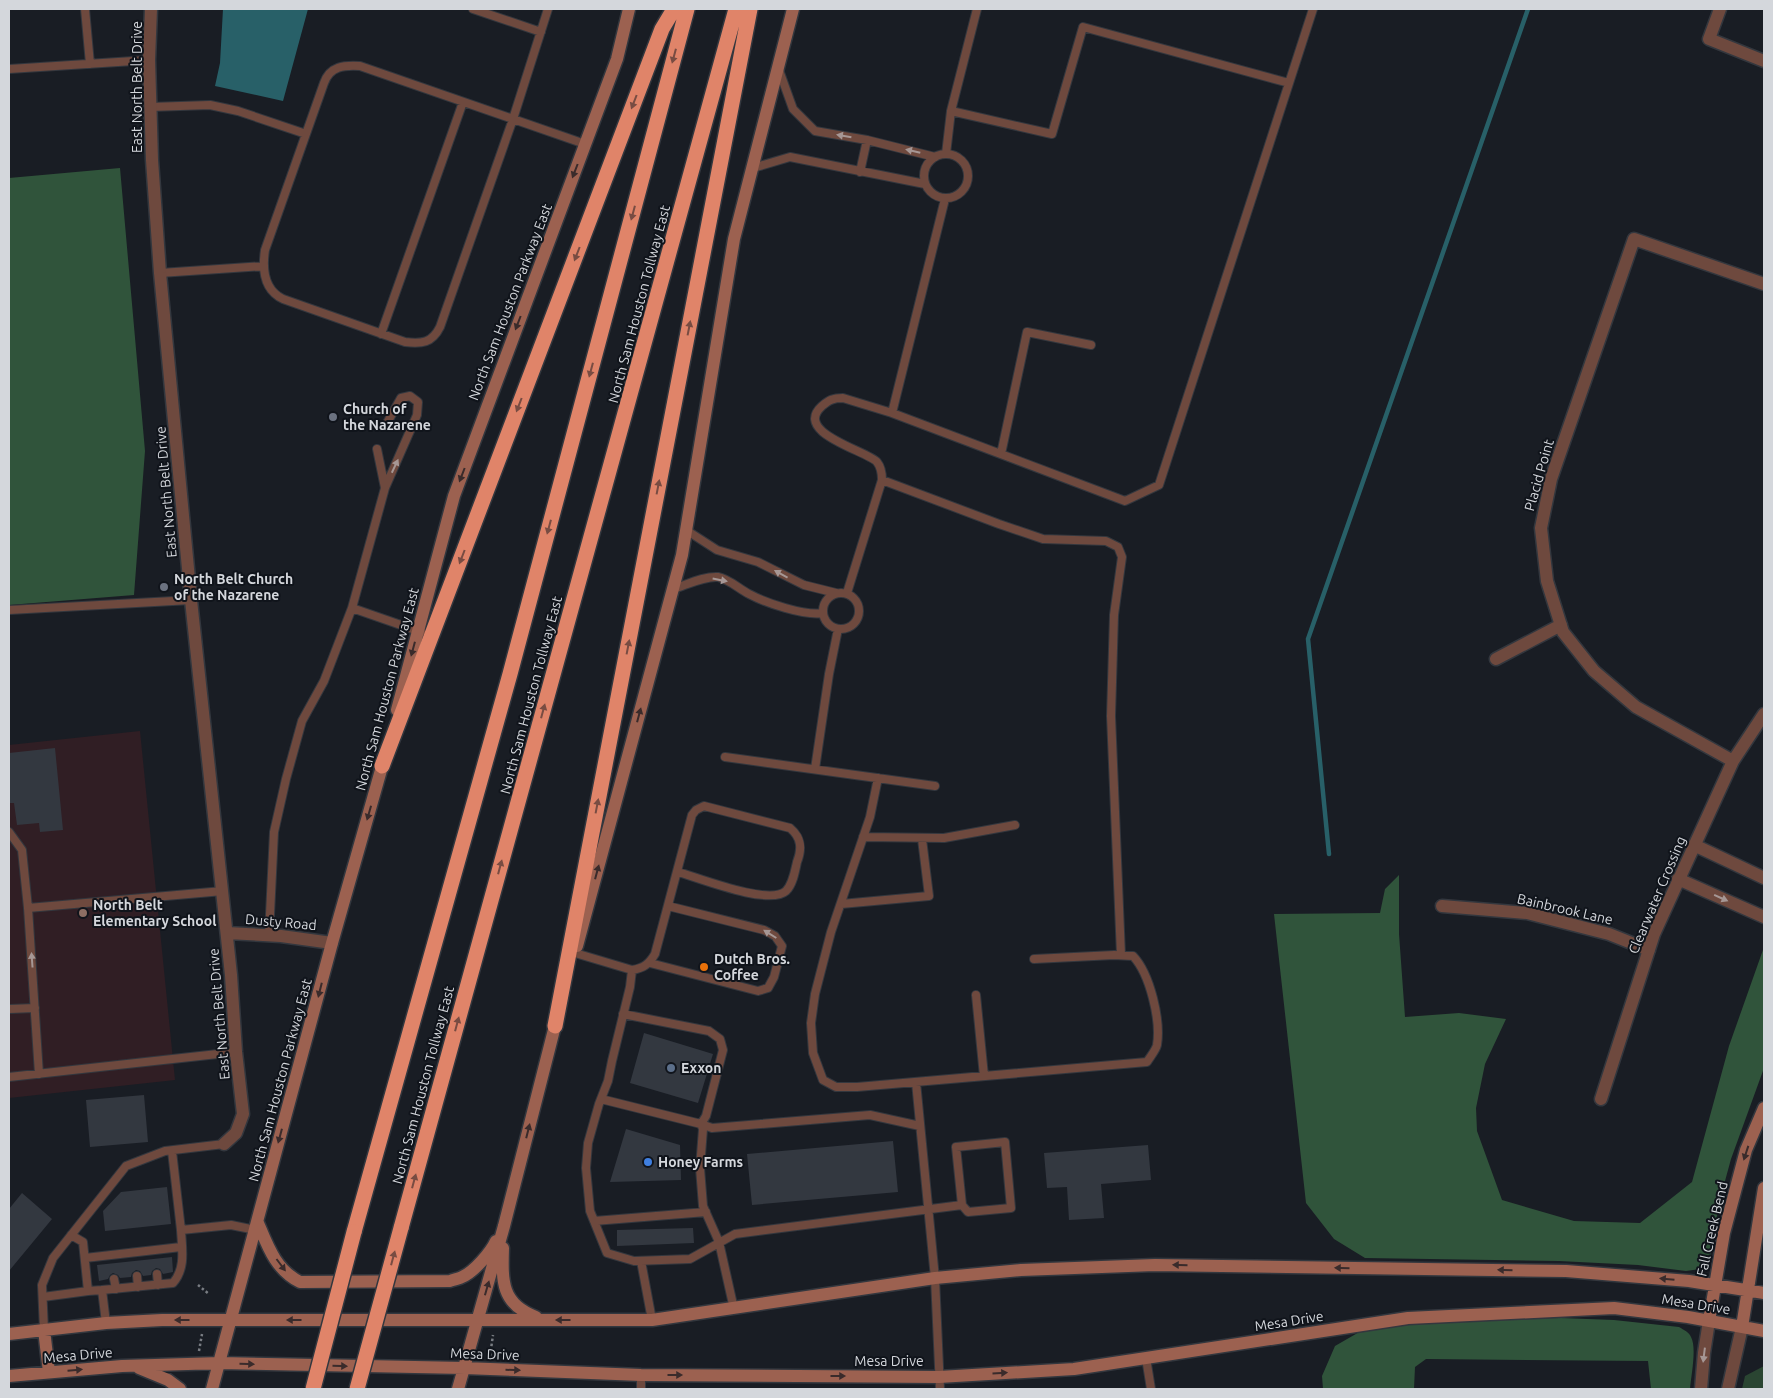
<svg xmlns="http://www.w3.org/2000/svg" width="1773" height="1398" font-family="Ubuntu,sans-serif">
<rect width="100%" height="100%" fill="#191d24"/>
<path fill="#301e24" d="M140,731L175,1080L9,1098V745Z"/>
<path fill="#2a4532" d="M1764,1366V1389H1742L1745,1376Z"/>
<path fill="#30543b" d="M120,168L145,451L134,595L9,605V178Z
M1399,875V934L1405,1017L1459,1013L1506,1019L1485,1064L1476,1108L1477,1131L1502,1200L1574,1221L1640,1223L1692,1182L1729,1046L1764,947V1068L1731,1159L1719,1203L1710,1257L1700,1269L1686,1271L1638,1265L1559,1261L1365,1258L1334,1239L1306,1203L1274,914L1380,913L1385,889Z
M1561,1318L1614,1320L1679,1327C1684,1330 1689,1332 1691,1337C1697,1348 1691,1376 1690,1389H1651L1648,1361L1426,1359L1415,1367L1414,1389H1323L1322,1376L1335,1346L1361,1331L1411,1323L1482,1319Z"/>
<path fill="#286068" d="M223,9H308L283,101L215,86L220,63Z"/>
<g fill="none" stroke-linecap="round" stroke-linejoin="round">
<path stroke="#286068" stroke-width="4.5" d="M1329,854L1308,639L1528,9"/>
</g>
<path fill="#333840" d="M55,748L63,830L40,832L39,823L17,825L14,803H9V753Z
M644,1033L713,1054L698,1103L630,1083Z
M144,1095L148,1142L90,1147L86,1100Z
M626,1129L680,1145L681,1180L610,1182Z
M893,1141L898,1192L752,1205L747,1154Z
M1148,1145L1151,1180L1101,1184L1104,1218L1069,1220L1067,1187L1047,1188L1044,1153Z
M167,1187L171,1224L105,1231L103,1211L121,1192Z
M22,1193L52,1219L9,1271V1209Z
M693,1228L694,1243L617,1246V1230Z
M172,1257L173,1272L163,1274L160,1269L156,1268L152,1271L151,1275L143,1276L140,1271L136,1270L132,1273L131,1277L120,1278L118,1275L113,1273L110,1275L108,1279L99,1281L97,1265Z"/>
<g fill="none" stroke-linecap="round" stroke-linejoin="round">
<defs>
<path id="lane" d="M85,9L90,64
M473,9L541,32
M548,9L513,119L440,327C432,343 422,344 405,342L283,299C264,290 262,270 265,250L324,83C330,66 344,65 360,66L585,144
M9,69L149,60
M779,70L793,109L815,131L867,140L935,157
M150,107L210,105L238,111L306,134
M951,111L977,9
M924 176a22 22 0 1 1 44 0a22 22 0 1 1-44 0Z
M946,154L951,111L1052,134L1083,27L1289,83
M753,168L790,157L925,184
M860,172L867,140
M945,199L892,413L1125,501L1159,485L1313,9
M160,273L264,266
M381,334L463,102
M377,449L385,488L417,415L418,402L410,396L401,398L387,423
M1001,454L1027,332L1091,345
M882,480L999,524L1043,539L1106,541L1118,547L1122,557L1114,615L1111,716L1121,955
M385,488L352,608L421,632
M686,530L717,550L758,562L804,585L836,593
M673,589C686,585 704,576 718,577C729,579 739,589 749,594C766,603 804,616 823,613
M823 611a18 18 0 1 1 36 0a18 18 0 1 1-36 0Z
M847,593L882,480C882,474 881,467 877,462C868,451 792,433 822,406C829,400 833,398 843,398L892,413
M9,610L191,600
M725,757L935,786
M815,769L829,674L838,629
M878,778L870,817L831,932L815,994L811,1023L813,1053L823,1080L836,1087H857L1147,1062C1150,1057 1156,1050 1157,1045C1161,1020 1150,974 1133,956L1114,955L1034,959
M9,832L22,850L28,908L39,1074
M863,837L944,838L1015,825
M841,904L929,896L922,839
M28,908L223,891
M269,935L274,832L286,779L302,721L324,681L352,608
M575,953L632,970L630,987L612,1061L608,1081L599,1104L588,1143L586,1168L590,1211L607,1253L634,1261L690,1259L735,1234L962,1205
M650,963L758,991L768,988L774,977L782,946L775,936L764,930L668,906
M632,970C644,968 649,964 655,954L692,815L696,810L704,806L790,828C802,838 802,849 797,862C795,871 793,884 786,891C769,906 699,878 678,872
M976,995L984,1076
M9,1009L35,1008
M623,1014L709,1031L720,1039L723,1050L706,1116L701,1124L712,1128L870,1115L920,1126
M9,1077L236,1052
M916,1082L935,1278L940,1389
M601,1099L701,1124L703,1129L700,1168L703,1206L719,1242L734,1309
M1005,1142L1011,1208L968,1212L962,1205L956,1147Z
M172,1151L181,1230
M594,1221L706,1212
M71,1235L83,1242L88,1291L102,1290
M85,1258L181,1247
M641,1261L652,1320
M157,1274L158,1285
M137,1276L138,1287
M114,1279L116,1289
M43,1297L88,1291
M106,1323L102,1290L173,1283C186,1268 182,1249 181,1230L231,1225L256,1230
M44,1330L42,1285L53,1258L126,1166L165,1151L224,1144
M1146,1358L1151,1389
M641,1375V1389"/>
<path id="street" d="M151,9L149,60L152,160L160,273L191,600L231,975L236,1052L243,1114L236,1133L224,1144
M1720,9L1709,39L1764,61
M1496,659L1561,625
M1733,761L1636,707L1594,671L1563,632L1547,581L1541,528L1551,479L1634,239L1764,284
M1694,845L1764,878
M1678,879L1764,917
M1442,906L1527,913L1609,934L1649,950
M227,933L281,936L332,943
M1601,1099L1654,934L1733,761L1764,714
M1701,1389L1704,1353L1709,1321
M1728,1389L1742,1327"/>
<path id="secondary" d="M397,710L454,496L617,59L629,9
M577,946L682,555L734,239L793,9
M258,1223C268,1247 276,1270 300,1282L450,1281C454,1279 459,1279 462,1277C474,1272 491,1252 496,1241
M503,1248C502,1281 501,1304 536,1317
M1709,1321L1724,1233L1746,1150L1764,1108
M1742,1327L1764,1188
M44,1330L49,1372
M9,1334L106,1323L162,1320H652L935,1278L1021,1270L1155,1265L1566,1271L1689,1281L1764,1293
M139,1368L168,1380L180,1389
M9,1376L122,1366L220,1363L464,1368L641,1375L939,1377L1074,1369L1408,1318L1614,1308L1688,1317L1764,1331
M212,1389L332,943L385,756
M458,1389L504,1226L557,1018"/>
<path id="highway" d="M382,766L662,29L674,9
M555,1026L750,9
M401,1228L736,9
M354,1232L510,674L687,9"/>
</defs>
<use href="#lane" stroke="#33373e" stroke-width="10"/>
<use href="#street" stroke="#33373e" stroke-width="15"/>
<use href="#secondary" stroke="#33373e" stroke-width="15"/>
<use href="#highway" stroke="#33373e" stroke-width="18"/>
<path stroke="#797d83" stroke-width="2.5" stroke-dasharray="2.5 2.5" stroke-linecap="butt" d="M198,1285L209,1294
M199,1351L202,1334
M490,1356L493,1335"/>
<use href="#lane" stroke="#6e493e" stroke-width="8"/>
<use href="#street" stroke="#6e493e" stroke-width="12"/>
<use href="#secondary" stroke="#9c6150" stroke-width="12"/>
<use href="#highway" stroke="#e08469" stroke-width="15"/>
<defs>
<path id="highway-bridge" d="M313,1389L354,1232
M357,1389L401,1228"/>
</defs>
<use href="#highway-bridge" stroke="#33373e" stroke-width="18" stroke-linecap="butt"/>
<use href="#highway-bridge" stroke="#e08469" stroke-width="15"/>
</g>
<defs><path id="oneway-solid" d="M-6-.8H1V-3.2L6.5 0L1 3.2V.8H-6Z" transform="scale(1.25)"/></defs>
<g fill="#784c42">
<use href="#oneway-solid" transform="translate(674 56) rotate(105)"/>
<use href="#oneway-solid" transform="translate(634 102) rotate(111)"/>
<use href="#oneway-solid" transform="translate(633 213) rotate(105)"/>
<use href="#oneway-solid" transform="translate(577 254) rotate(111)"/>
<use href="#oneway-solid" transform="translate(689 328) rotate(-79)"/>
<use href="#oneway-solid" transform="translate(591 370) rotate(105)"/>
<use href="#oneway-solid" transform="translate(519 405) rotate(111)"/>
<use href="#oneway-solid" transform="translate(658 487) rotate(-79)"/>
<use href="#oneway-solid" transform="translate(549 527) rotate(105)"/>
<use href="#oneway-solid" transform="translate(462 557) rotate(111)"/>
<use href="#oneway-solid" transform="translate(628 647) rotate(-79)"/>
<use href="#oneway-solid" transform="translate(543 711) rotate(-75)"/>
<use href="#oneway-solid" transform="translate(597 806) rotate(-79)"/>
<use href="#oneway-solid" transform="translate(500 867) rotate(-75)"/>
<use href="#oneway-solid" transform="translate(457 1024) rotate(-75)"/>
<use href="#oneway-solid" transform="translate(414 1181) rotate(-75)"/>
<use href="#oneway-solid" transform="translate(393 1258) rotate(-75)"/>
</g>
<g fill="#a69795">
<use href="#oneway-solid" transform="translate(844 136) rotate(-170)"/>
<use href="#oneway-solid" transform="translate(913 151) rotate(-167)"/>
<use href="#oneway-solid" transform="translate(395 466) rotate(-65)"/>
<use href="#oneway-solid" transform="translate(781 574) rotate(-151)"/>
<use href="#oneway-solid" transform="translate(720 580) rotate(11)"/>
<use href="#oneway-solid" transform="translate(1721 898) rotate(24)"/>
<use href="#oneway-solid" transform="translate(770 934) rotate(-148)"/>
<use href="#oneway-solid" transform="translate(32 960) rotate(-94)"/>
<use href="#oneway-solid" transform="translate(1704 1355) rotate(97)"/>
</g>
<g fill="#3a2b2b">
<use href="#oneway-solid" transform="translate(575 171) rotate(111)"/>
<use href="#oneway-solid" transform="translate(518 323) rotate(111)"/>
<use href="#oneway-solid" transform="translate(462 475) rotate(111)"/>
<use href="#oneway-solid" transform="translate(413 649) rotate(105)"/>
<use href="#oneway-solid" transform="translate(639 715) rotate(-75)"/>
<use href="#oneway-solid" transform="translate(369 813) rotate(106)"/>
<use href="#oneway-solid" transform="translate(597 872) rotate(-75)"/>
<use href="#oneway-solid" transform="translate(320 990) rotate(104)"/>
<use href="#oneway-solid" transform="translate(528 1131) rotate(-76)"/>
<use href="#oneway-solid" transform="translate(280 1136) rotate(105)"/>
<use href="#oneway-solid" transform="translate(1746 1153) rotate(108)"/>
<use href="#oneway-solid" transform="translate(281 1265) rotate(53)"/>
<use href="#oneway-solid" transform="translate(1180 1265) rotate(-179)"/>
<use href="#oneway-solid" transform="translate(1342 1268) rotate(-179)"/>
<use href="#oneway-solid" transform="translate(1505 1270) rotate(-179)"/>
<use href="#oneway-solid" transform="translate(1667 1279) rotate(-175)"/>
<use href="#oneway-solid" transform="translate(487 1288) rotate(-74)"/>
<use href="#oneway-solid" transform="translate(182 1320) rotate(180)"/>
<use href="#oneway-solid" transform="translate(294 1320) rotate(-180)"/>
<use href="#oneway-solid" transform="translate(563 1320) rotate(180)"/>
<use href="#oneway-solid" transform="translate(247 1364) rotate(1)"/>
<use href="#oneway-solid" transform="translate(340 1366) rotate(1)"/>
<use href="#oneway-solid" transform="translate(75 1370) rotate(-5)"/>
<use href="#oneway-solid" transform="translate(513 1370) rotate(2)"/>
<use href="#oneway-solid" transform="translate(1000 1373) rotate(-3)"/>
<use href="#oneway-solid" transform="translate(675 1375)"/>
<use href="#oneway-solid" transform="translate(838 1376)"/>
</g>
<g fill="#6b7280" stroke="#10141b" stroke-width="2">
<circle cx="333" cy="417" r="5"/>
<circle cx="164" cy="587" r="5"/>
</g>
<circle fill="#8d6e63" stroke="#10141b" stroke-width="2" cx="83" cy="913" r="5"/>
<circle fill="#e8710a" stroke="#10141b" stroke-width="2" cx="704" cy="967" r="5"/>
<circle fill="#5c6f8a" stroke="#10141b" stroke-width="2" cx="671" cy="1068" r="5"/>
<circle fill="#3f7fe0" stroke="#10141b" stroke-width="2" cx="648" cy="1162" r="5"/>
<g text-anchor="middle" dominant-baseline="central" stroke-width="4" stroke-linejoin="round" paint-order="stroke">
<g font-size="14" fill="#d4d7dc" stroke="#10141b">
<text transform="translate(137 87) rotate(-90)">East North Belt Drive</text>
<text transform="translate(510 302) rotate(-69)">North Sam Houston Parkway East</text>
<text transform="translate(639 304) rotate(-75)">North Sam Houston Tollway East</text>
<text transform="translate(1539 475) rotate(-74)">Placid Point</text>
<text transform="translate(166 492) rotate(-95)">East North Belt Drive</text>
<text transform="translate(387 689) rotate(-75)">North Sam Houston Parkway East</text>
<text transform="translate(531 695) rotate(-75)">North Sam Houston Tollway East</text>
<text transform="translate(1657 895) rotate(-67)">Clearwater Crossing</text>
<text transform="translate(1565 909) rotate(13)">Bainbrook Lane</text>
<text transform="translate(281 922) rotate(5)">Dusty Road</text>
<text transform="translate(219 1014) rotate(-95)">East North Belt Drive</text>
<text transform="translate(280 1080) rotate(-75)">North Sam Houston Parkway East</text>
<text transform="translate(423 1085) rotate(-75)">North Sam Houston Tollway East</text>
<text transform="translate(1712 1229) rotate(-77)">Fall Creek Bend</text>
<text transform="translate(1696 1304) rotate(9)">Mesa Drive</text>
<text transform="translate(1289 1321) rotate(-9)">Mesa Drive</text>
<text transform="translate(485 1354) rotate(2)">Mesa Drive</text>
<text transform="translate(78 1355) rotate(-5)">Mesa Drive</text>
<text x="889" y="1361">Mesa Drive</text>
</g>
<g font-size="14" font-weight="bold" fill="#d4d7dc" stroke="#10141b" text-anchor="start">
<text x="343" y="409">Church of<tspan x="343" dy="16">the Nazarene</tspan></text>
<text x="174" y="579">North Belt Church<tspan x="174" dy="16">of the Nazarene</tspan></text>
<text x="93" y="905">North Belt<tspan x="93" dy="16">Elementary School</tspan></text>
<text x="714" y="959">Dutch Bros.<tspan x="714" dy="16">Coffee</tspan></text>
<text x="681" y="1068">Exxon</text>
<text x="658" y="1162">Honey Farms</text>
</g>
</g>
<rect width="1773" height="1398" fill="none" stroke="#d4d7dc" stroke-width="20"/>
</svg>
